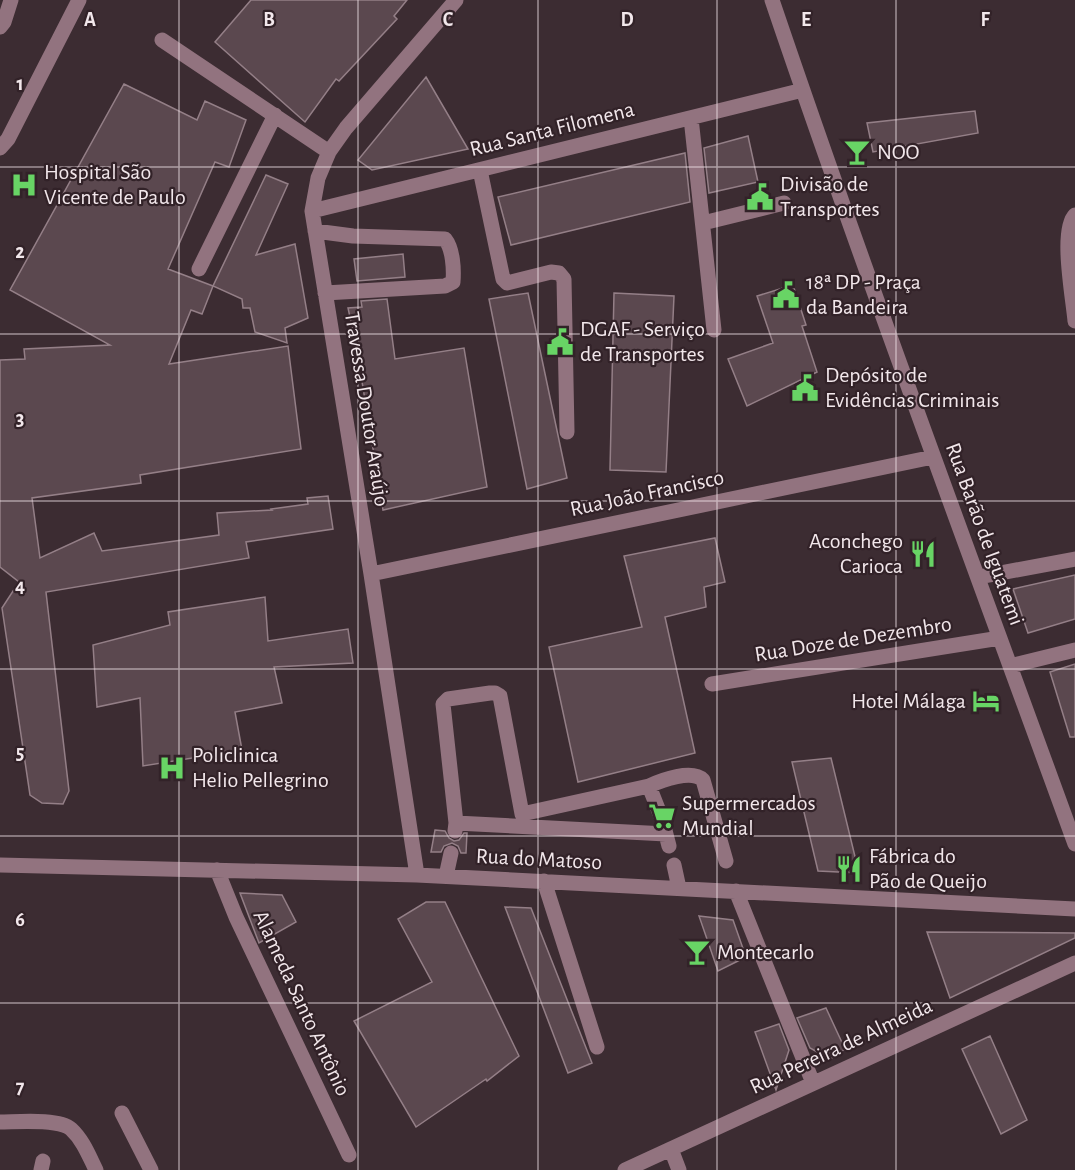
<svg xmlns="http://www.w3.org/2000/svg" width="1075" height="1170" font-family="'Alegreya Sans',sans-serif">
<rect width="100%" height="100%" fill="#3c2c32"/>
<path fill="#5b484f" stroke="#947f87" stroke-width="1.5" d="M251,0H407L394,16L397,19L339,81L336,79L305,122L215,42Z
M426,77L468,149L372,170L358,160Z
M124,84L197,120L205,101L246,120L229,167L215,162L168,269L213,286L202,314L191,310L169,364L288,346L301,449L140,475L141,483L32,498L40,558L94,533L102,551L219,535L217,513L272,510L271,509L308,504L307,498L328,496L333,529L246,542L249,558L46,592L69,791L63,804L42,803L30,795L2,608L19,582L0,567V360L25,359L24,349L110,345L10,290Z
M975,111L978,133L873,152L867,123Z
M748,136L758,182L709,193L704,148Z
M685,153L690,202L511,245L498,197Z
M266,175L288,184L256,255L295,244L308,318L285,328L287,343L255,332L250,308H243L242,299L213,286Z
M403,254L405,277L357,281L354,259Z
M793,285L806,325L802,326L817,372L747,406L728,359L773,343L757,296Z
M528,293L567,478L527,489L489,299Z
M614,293L674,296L666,472L610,470Z
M387,299L395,359L464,348L487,487L383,510L356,345L348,308L362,307L361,301Z
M715,538L725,582L704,587L706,607L665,617L695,753L578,782L549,647L642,627L624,556Z
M1075,575V619L1028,633L1013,589Z
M265,597L268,641L348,629L353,663L274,667L282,703L235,712L242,750L143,766L140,698L97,707L93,645L170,625L168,612Z
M1075,664V737H1070L1050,672Z
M831,758L859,873L818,871L792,762Z
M435,830L445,831L449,838L454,841L459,840L464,833H467L466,853H461L458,846L452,843L444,846L441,852H431Z
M240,893L282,895L296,922L259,943Z
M426,902H445L519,1056L487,1081L486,1079L416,1127L354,1021L432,982L398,919Z
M505,907L531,908L592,1063L568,1073Z
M699,916L733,920L746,957L718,971Z
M927,932L1075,933V938L950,998Z
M826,1008L845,1049L830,1059L810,1048L797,1018Z
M779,1024L789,1050L776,1090L755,1032Z
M990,1036L1027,1120L1001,1134L962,1049Z"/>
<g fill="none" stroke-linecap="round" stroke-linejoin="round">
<path stroke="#92737f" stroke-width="15" d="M772,0C868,283 973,563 1075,844
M0,27L4,22L11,0
M162,40L329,152
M691,118L714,330
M0,148L8,139L79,0
M480,170L503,279L507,283L551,272L559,273L564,279L567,432
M312,211L803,90
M1075,215C1060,230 1073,298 1075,321
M703,223L784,203
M315,231L353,236L445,239C453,249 454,269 453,282L445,286L325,293
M199,269L275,115
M371,574L933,457
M979,577L1075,559
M1010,666L1075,650
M712,684L1000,638
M649,786C662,780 692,769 703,780L726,861
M522,814L649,786L662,819L669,846
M456,823L666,834
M455,831L456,823L443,704L448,699L490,693H495L500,696L522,814L527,825
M0,865L417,875L1075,909
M674,865L679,888
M217,870L236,917L349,1155
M417,875L371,574L312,211L318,178L329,152L346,128L456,0
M446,876L451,853
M544,881L597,1047
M736,891L813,1083
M122,1113L151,1170
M0,1122C16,1122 59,1118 71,1129C83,1140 89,1156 96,1170
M671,1149L679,1170
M41,1170L43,1161
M625,1170L1075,963"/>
</g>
<path fill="none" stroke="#f2e7eb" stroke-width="1.5" stroke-opacity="0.55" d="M179,0V1170M358,0V1170M538,0V1170M717,0V1170M896,0V1170M0,167H1075M0,334H1075M0,501H1075M0,669H1075M0,836H1075M0,1003H1075"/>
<defs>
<symbol id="bar-bare" viewBox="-9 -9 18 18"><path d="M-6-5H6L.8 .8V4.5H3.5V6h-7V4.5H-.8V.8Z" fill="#68d465" stroke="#322228" stroke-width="2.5" paint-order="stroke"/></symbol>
<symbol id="hospital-bare" viewBox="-9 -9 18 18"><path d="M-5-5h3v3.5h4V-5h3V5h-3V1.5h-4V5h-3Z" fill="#68d465" stroke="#322228" stroke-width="2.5" paint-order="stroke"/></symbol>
<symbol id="civic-bare" viewBox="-9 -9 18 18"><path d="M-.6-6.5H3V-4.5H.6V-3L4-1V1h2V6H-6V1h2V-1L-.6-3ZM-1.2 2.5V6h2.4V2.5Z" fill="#68d465" stroke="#322228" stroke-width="2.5" paint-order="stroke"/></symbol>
<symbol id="restaurant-bare" viewBox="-9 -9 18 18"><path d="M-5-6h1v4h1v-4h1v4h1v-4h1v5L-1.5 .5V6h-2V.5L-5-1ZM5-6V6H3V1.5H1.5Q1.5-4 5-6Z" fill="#68d465" stroke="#322228" stroke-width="2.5" paint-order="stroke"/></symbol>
<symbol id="hotel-bare" viewBox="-9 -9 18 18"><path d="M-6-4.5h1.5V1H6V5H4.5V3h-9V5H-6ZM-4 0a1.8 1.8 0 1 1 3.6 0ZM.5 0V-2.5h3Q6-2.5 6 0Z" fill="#68d465" stroke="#322228" stroke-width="2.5" paint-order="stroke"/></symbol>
<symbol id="supermarket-bare" viewBox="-9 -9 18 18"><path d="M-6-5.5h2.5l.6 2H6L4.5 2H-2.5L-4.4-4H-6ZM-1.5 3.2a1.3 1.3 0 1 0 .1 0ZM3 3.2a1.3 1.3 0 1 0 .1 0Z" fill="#68d465" stroke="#322228" stroke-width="2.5" paint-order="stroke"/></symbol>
</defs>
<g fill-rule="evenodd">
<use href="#bar-bare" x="838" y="133" width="38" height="38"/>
<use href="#hospital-bare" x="5" y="166" width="38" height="38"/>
<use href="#civic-bare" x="741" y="178" width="38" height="38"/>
<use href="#civic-bare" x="767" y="276" width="38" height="38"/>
<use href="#civic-bare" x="541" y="323" width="38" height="38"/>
<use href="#civic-bare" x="786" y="369" width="38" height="38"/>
<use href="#restaurant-bare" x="904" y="535" width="38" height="38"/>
<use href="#hotel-bare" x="967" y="682" width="38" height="38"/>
<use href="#hospital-bare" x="153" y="749" width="38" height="38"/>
<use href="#supermarket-bare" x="643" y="797" width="38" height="38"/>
<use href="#restaurant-bare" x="830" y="850" width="38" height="38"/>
<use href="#bar-bare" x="678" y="933" width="38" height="38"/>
</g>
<g text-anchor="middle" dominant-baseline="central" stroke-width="4.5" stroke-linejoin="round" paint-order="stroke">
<g font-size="22" fill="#f2e7eb" stroke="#322228">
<text transform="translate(552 129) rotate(-14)">Rua Santa Filomena</text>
<text transform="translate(367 409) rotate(81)">Travessa Doutor Araújo</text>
<text transform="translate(647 493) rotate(-12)">Rua João Francisco</text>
<text transform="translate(985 534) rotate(70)">Rua Barão de Iguatemi</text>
<text transform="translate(853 639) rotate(-9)">Rua Doze de Dezembro</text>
<text transform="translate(539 859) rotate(3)">Rua do Matoso</text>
<text transform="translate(302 1003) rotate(65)">Alameda Santo Antônio</text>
<text transform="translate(841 1046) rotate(-25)">Rua Pereira de Almeida</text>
</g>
<g font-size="22" fill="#f2e7eb" stroke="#322228" text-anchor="start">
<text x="877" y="152">NOO</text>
<text x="44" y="172">Hospital São<tspan x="44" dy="25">Vicente de Paulo</tspan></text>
<text x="780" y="184">Divisão de<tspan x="780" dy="25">Transportes</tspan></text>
<text x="806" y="282">18ª DP - Praça<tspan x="806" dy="25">da Bandeira</tspan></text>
<text x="580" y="329">DGAF - Serviço<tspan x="580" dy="25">de Transportes</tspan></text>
<text x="825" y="375">Depósito de<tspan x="825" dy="25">Evidências Criminais</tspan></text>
<text x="903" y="541" text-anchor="end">Aconchego<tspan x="903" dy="25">Carioca</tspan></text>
<text x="966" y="701" text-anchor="end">Hotel Málaga</text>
<text x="192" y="755">Policlinica<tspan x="192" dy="25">Helio Pellegrino</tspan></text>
<text x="682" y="803">Supermercados<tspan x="682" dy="25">Mundial</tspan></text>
<text x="869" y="856">Fábrica do<tspan x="869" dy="25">Pão de Queijo</tspan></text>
<text x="717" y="952">Montecarlo</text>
</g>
</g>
<g font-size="20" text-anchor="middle" font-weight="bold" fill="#f2e7eb" stroke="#322228" stroke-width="4.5" stroke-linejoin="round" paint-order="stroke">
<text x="90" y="26">A</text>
<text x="269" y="26">B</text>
<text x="448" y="26">C</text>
<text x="627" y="26">D</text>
<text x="806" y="26">E</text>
<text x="985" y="26">F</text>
<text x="20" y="90">1</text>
<text x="20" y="258">2</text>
<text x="20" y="425">3</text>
<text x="20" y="592">4</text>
<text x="20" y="759">5</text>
<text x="20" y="926">6</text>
<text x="20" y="1093">7</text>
</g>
</svg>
